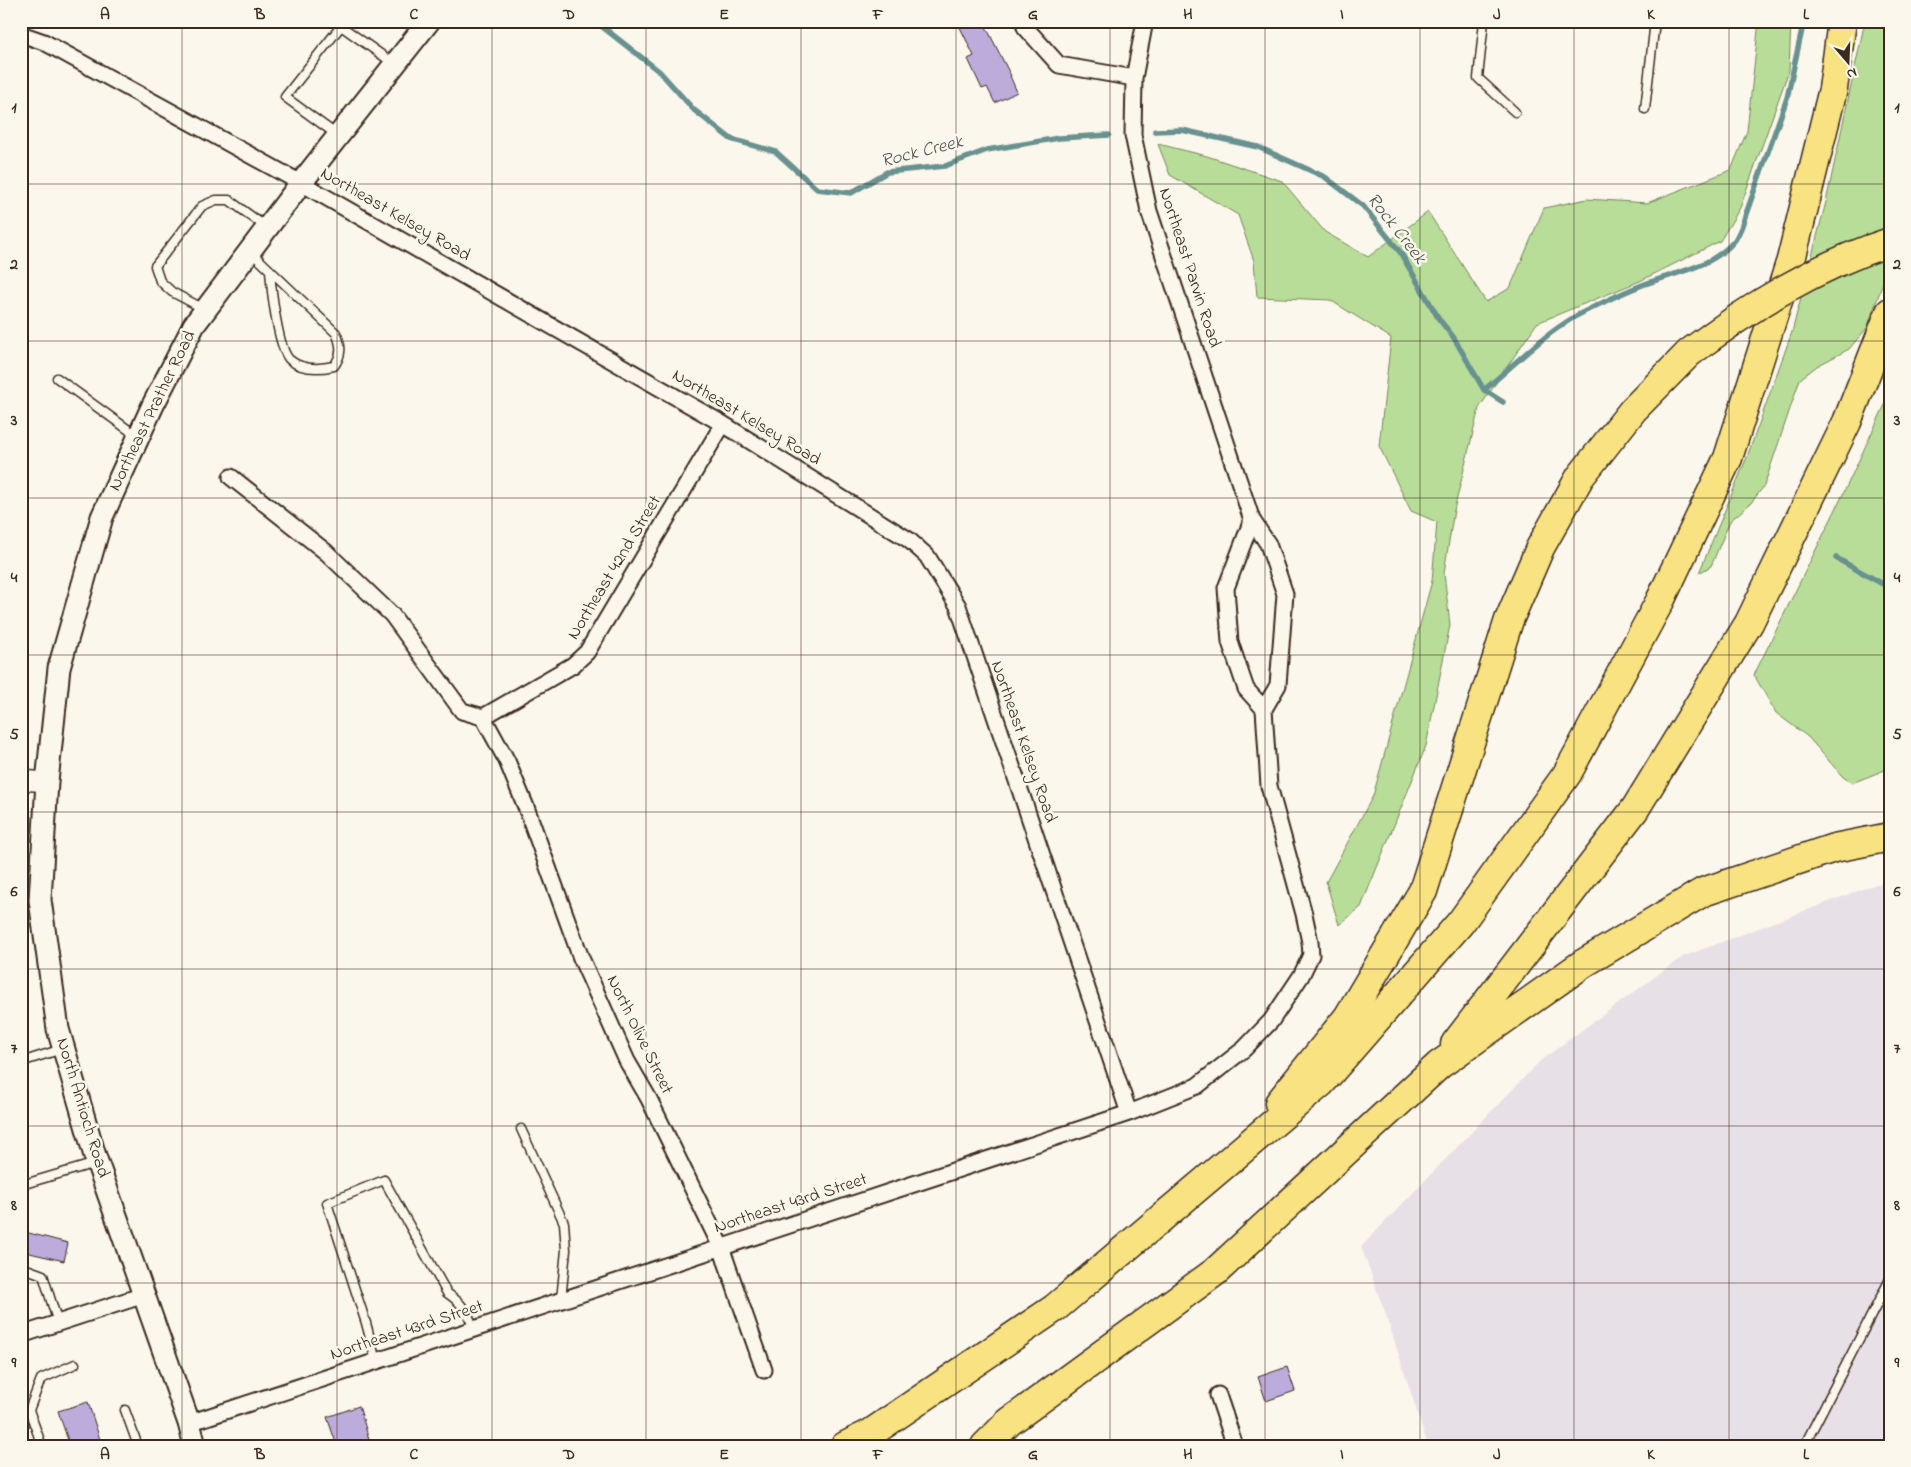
<svg xmlns="http://www.w3.org/2000/svg" width="1911" height="1467" font-family="'Indie Flower',sans-serif">
<rect width="100%" height="100%" fill="#fbf7ec"/>
<filter id="ink" filterUnits="userSpaceOnUse"><feTurbulence type="fractalNoise" baseFrequency=".02" numOctaves="2"/><feDisplacementMap in="SourceGraphic" scale="10" xChannelSelector="R" yChannelSelector="G"/><feConvolveMatrix kernelMatrix="1 2 1 2 8 2 1 2 1" color-interpolation-filters="sRGB"/></filter>
<g filter="url(#ink)">
<path fill="#e8e0e7" d="M1890,883V1446H1428L1386,1315L1361,1247L1540,1061L1682,957L1876,884Z"/>
<path fill="#b7dd98" stroke="#79845b" d="M1759,21H1791L1789,70L1740,208L1720,241L1640,281L1537,323L1479,408L1454,510L1444,573L1450,625L1426,746L1361,907L1339,925L1326,882L1373,796L1432,581L1437,522L1411,511L1379,446L1391,338L1330,300L1257,297L1254,261L1238,215L1170,175L1158,144L1207,156L1282,181L1325,232L1368,257L1428,212L1486,302L1510,288L1544,208L1587,199L1647,203L1731,170L1747,131Z
M1865,21H1890V261L1885,277L1867,328L1849,349L1817,366L1800,379L1764,486L1751,503L1730,521L1711,566L1699,573L1747,457L1792,332L1826,202Z
M1890,394V768L1852,783L1843,777L1808,737L1776,713L1754,675L1836,509Z"/>
<g fill="none" stroke-linecap="round" stroke-linejoin="round">
<path stroke="#679190" stroke-width="5.5" d="M595,21L660,72L694,110L731,139L776,152L817,189L851,193L887,172L945,166L987,150L1059,138L1109,135
M1155,131L1182,130L1258,147L1325,177L1363,206L1400,252L1439,319L1454,338L1484,390L1503,402
M1484,390C1514,365 1542,336 1576,316C1599,304 1621,293 1645,284C1674,273 1713,267 1734,241C1737,238 1739,232 1741,228L1787,98L1804,21
M1836,558L1890,588"/>
</g>
<path fill="#bcacdc" stroke="#3b2a1e" d="M957,21H983L1011,76H1010L1017,92L995,103L987,87L982,89L968,59L974,56Z
M21,1231L68,1243L64,1261L21,1251Z
M1287,1367L1295,1391L1266,1401L1258,1377Z
M88,1402L102,1446H70L58,1411Z
M359,1406L371,1446H337L327,1417Z"/>
<g fill="none" stroke-linecap="round" stroke-linejoin="round">
<defs>
<path id="service" d="M1484,21L1478,78L1515,112
M1645,109L1655,21
M337,135L285,97L341,26L393,63
M251,252L336,333C342,346 342,355 334,366C320,369 302,370 290,360C278,350 271,287 270,270
M204,309L172,292L160,281L155,266L202,206L216,200H229L266,227
M57,378L137,436
M21,1062L62,1049
M521,1129L564,1223L566,1250L561,1300
M21,1185L96,1163
M21,1267L43,1275L58,1323
M376,1361L366,1323L327,1203L384,1180L447,1293C463,1304 467,1311 474,1329
M125,1410L138,1446
M42,1446L29,1410L41,1379L75,1364
M1804,1446L1890,1279"/>
<path id="minor" d="M1025,21V27L1059,65L1134,78
M21,34L44,42L301,183L723,424L909,540L927,556L958,606L1129,1113
M231,477L326,552L392,615L462,711L483,717
M1252,520L1226,588L1230,642L1246,689L1264,709
M483,717L507,761L526,807L581,958L627,1061L649,1099L721,1247L764,1370
M483,717L573,665L587,652L723,424
M21,1335L144,1295
M1218,1395L1235,1446
M189,1423L1129,1113L1197,1086L1244,1049L1271,1021L1301,976L1311,955L1310,942L1304,914L1269,786L1264,709L1278,685L1285,594L1268,544L1252,520L1149,211L1133,135L1134,78L1145,21"/>
<path id="tertiary" d="M21,780L47,782"/>
<path id="secondary" d="M195,1446L189,1423L95,1156L58,1029L40,900L47,782L59,668L102,517L153,405L194,325L301,183L429,21"/>
<path id="motorway" d="M1455,1044L1635,809L1749,623L1847,422L1890,312
M1279,1103L1348,1017L1423,891L1509,620L1540,548L1580,477L1633,410L1689,353
M845,1446L871,1433L1055,1308L1321,1083L1461,922L1567,774L1660,601L1728,458L1791,260L1833,89L1842,21
M985,1446L1009,1422L1215,1272L1439,1065L1584,963L1703,892L1834,848L1890,837"/>
</defs>
<use href="#service" stroke="#3b2a1e" stroke-width="11"/>
<use href="#minor" stroke="#3b2a1e" stroke-width="19"/>
<use href="#tertiary" stroke="#3b2a1e" stroke-width="22"/>
<use href="#secondary" stroke="#3b2a1e" stroke-width="25"/>
<use href="#motorway" stroke="#3b2a1e" stroke-width="31"/>
<use href="#service" stroke="#fbf7ec" stroke-width="8"/>
<use href="#minor" stroke="#fbf7ec" stroke-width="15"/>
<use href="#tertiary" stroke="#fbf7ec" stroke-width="19"/>
<use href="#secondary" stroke="#fbf7ec" stroke-width="21"/>
<use href="#motorway" stroke="#f8e281" stroke-width="28"/>
<defs>
<path id="motorway-bridge" d="M1689,353C1751,306 1816,266 1890,242"/>
</defs>
<use href="#motorway-bridge" stroke="#3b2a1e" stroke-width="31" stroke-linecap="butt"/>
<use href="#motorway-bridge" stroke="#f8e281" stroke-width="28"/>
</g>
</g>
<path fill="none" stroke="#3b2a1e" stroke-width="1" stroke-opacity="0.55" d="M182,21V1446M337,21V1446M492,21V1446M646,21V1446M801,21V1446M956,21V1446M1110,21V1446M1265,21V1446M1420,21V1446M1574,21V1446M1729,21V1446M21,184H1890M21,341H1890M21,498H1890M21,655H1890M21,812H1890M21,969H1890M21,1126H1890M21,1283H1890"/>
<g text-anchor="middle" dominant-baseline="central" stroke-width="5" stroke-linejoin="round" paint-order="stroke">
<g font-size="18" fill="#3b2a1e" stroke="#fbf7ec">
<text transform="translate(395 215) rotate(30)">Northeast Kelsey Road</text>
<text transform="translate(1189 268) rotate(72)">Northeast Parvin Road</text>
<text transform="translate(153 411) rotate(-64)">Northeast Prather Road</text>
<text transform="translate(746 418) rotate(31)">Northeast Kelsey Road</text>
<text transform="translate(615 568) rotate(-59)">Northeast 42nd Street</text>
<text transform="translate(1023 742) rotate(71)">Northeast Kelsey Road</text>
<text transform="translate(639 1035) rotate(64)">North Olive Street</text>
<text transform="translate(82 1108) rotate(73)">North Antioch Road</text>
<text transform="translate(791 1204) rotate(-18)">Northeast 43rd Street</text>
<text transform="translate(407 1331) rotate(-18)">Northeast 43rd Street</text>
</g>
<g font-size="19" font-style="italic" fill="#4d554e" stroke="#fbf7ec">
<text transform="translate(922 152) rotate(-14)">Rock Creek</text>
<text transform="translate(1396 229) rotate(52)">Rock Creek</text>
</g>
</g>
<rect width="1911" height="1467" fill="none" stroke="#fbf7ec" stroke-width="55"/>
<g transform="translate(1848 62) rotate(161)" stroke="#fbf7ec" stroke-width="4" paint-order="stroke">
<path d="M0-4L9 19L0 12L-9 19Z" fill="#3b2a1e"/>
<text y="-8" font-size="14" font-weight="bold" text-anchor="middle" fill="#3b2a1e">N</text>
</g>
<rect x="28" y="28" width="1856" height="1412" fill="none" stroke="#3b2a1e" stroke-width="2"/>
<g font-size="16" text-anchor="middle" font-weight="bold" fill="#3b2a1e">
<text x="105" y="19">A</text>
<text x="260" y="19">B</text>
<text x="414" y="19">C</text>
<text x="569" y="19">D</text>
<text x="724" y="19">E</text>
<text x="878" y="19">F</text>
<text x="1033" y="19">G</text>
<text x="1188" y="19">H</text>
<text x="1342" y="19">I</text>
<text x="1497" y="19">J</text>
<text x="1651" y="19">K</text>
<text x="1806" y="19">L</text>
<text x="14" y="112">1</text>
<text x="1897" y="112">1</text>
<text x="14" y="269">2</text>
<text x="1897" y="269">2</text>
<text x="14" y="425">3</text>
<text x="1897" y="425">3</text>
<text x="14" y="582">4</text>
<text x="1897" y="582">4</text>
<text x="14" y="739">5</text>
<text x="1897" y="739">5</text>
<text x="14" y="896">6</text>
<text x="1897" y="896">6</text>
<text x="14" y="1053">7</text>
<text x="1897" y="1053">7</text>
<text x="14" y="1210">8</text>
<text x="1897" y="1210">8</text>
<text x="14" y="1367">9</text>
<text x="1897" y="1367">9</text>
<text x="105" y="1459">A</text>
<text x="260" y="1459">B</text>
<text x="414" y="1459">C</text>
<text x="569" y="1459">D</text>
<text x="724" y="1459">E</text>
<text x="878" y="1459">F</text>
<text x="1033" y="1459">G</text>
<text x="1188" y="1459">H</text>
<text x="1342" y="1459">I</text>
<text x="1497" y="1459">J</text>
<text x="1651" y="1459">K</text>
<text x="1806" y="1459">L</text>
</g>
</svg>
